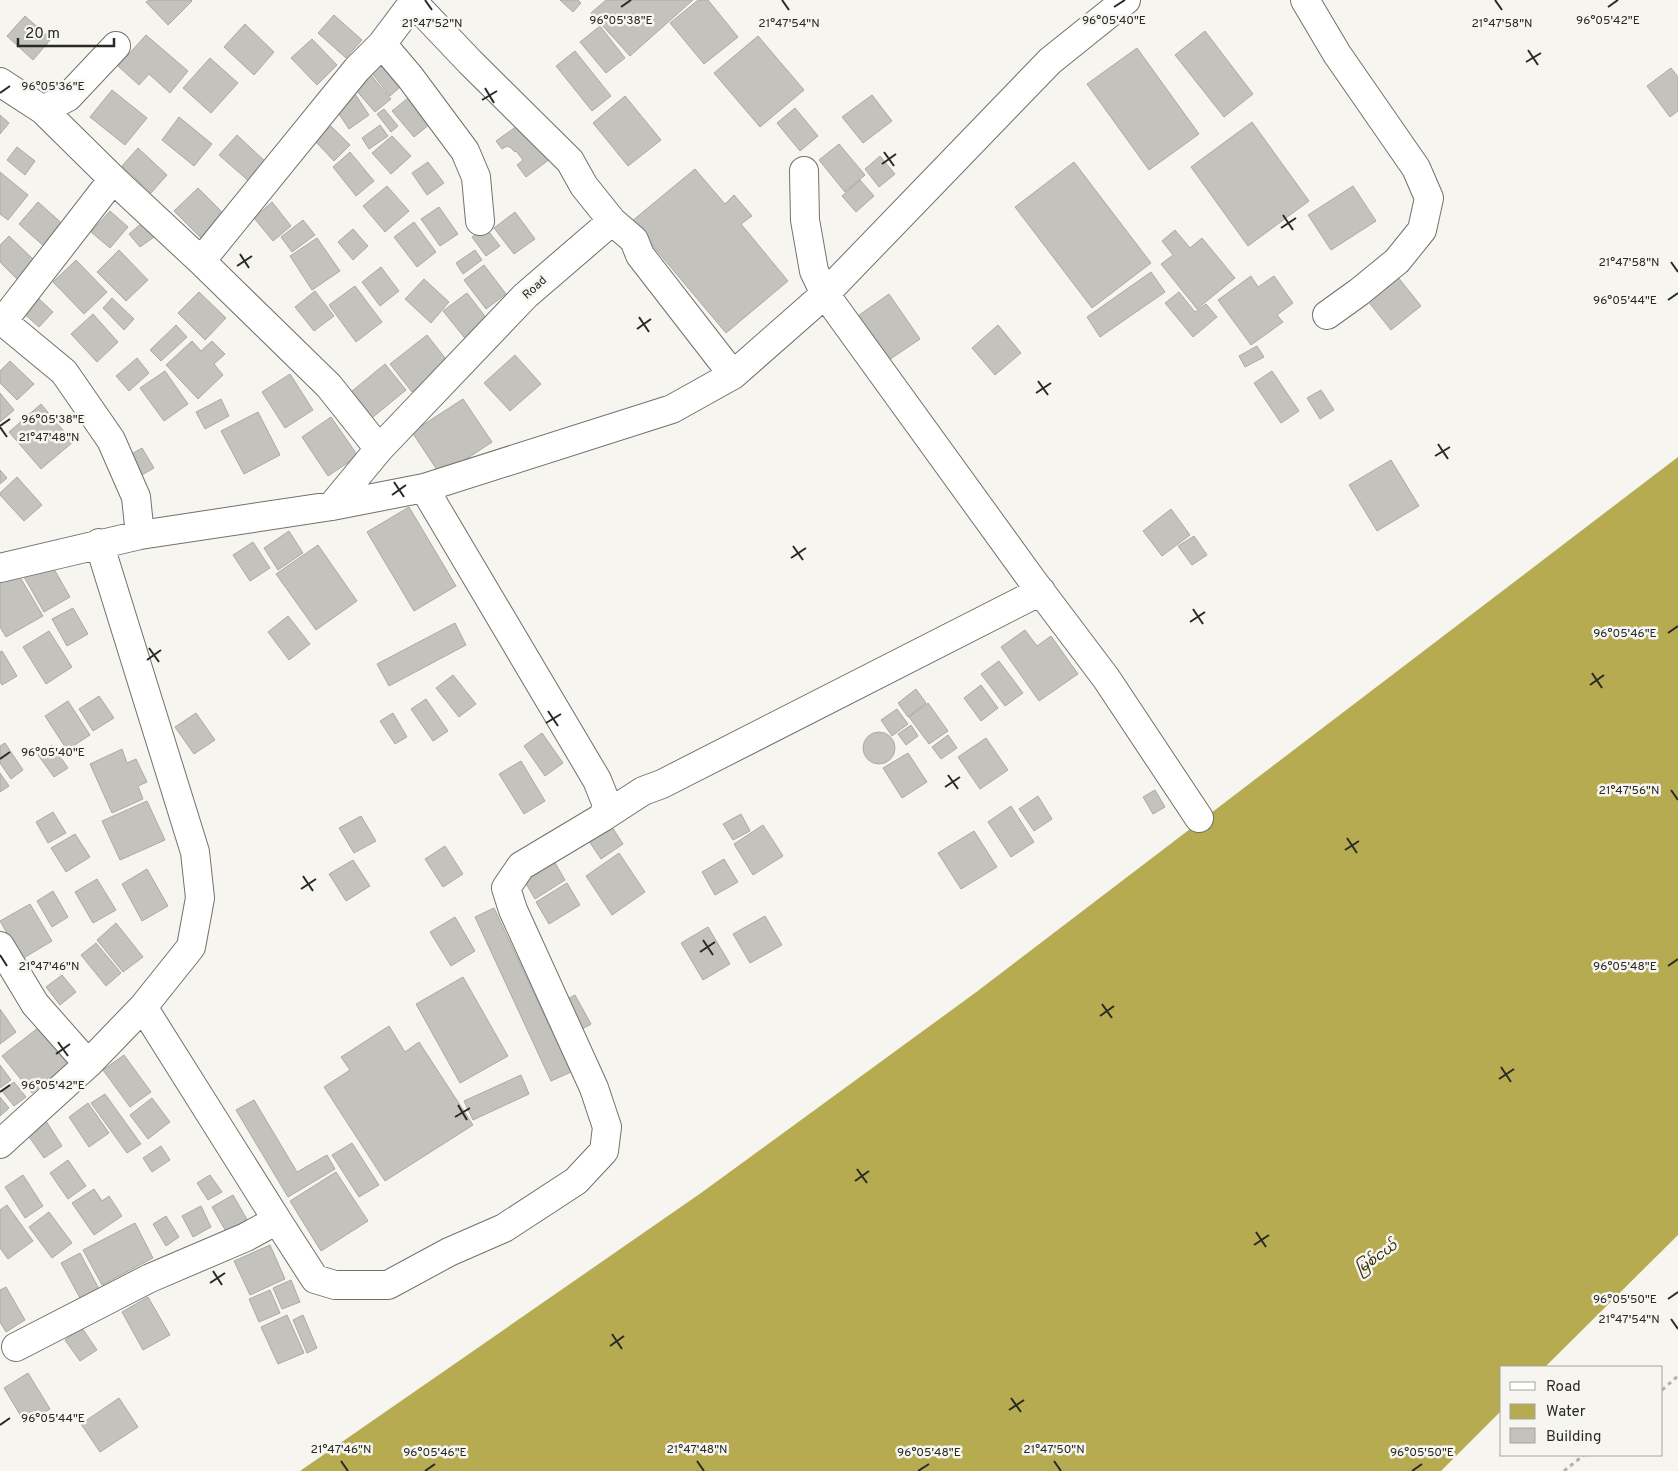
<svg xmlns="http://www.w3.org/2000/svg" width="1678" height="1471" font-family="Overpass,'Noto Sans Myanmar',sans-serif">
<rect width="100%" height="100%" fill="#f6f5ef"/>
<path fill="#b7ab51" d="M1678,457V1235L1545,1367H1502V1410L1441,1471H300L701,1193L975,993Z"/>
<path fill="#c3c2bc" stroke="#abaaa4" d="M149,0H191L192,1L168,25L146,2Z
M560,0H578L581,3L573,12Z
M606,0H693L630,56L591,13Z
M698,0H708L738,37L704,64L670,23Z
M334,15L362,40L346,58L318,33Z
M25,16L51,39L33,60L7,36Z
M245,24L274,52L254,75L224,47Z
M600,26L625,58L606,73L580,42Z
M1205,31L1253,94L1224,117L1175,55Z
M146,35L188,71L170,93L149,74L139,85L118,66Z
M758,36L804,90L760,127L714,73Z
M312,39L337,65L317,85L291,58Z
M1137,48L1199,134L1149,170L1087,84Z
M575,51L611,96L592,111L556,66Z
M210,58L238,83L211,113L183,88Z
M380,64L399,88L390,96L371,72Z
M1671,68L1678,77V111L1670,117L1647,86Z
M370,74L391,99L375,112L354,88Z
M112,90L147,118L125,145L90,117Z
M355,94L369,115L349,129L335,108Z
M872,95L892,121L863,143L842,117Z
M625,96L661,140L628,166L593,123Z
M408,98L430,124L414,137L392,111Z
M795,108L818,136L800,151L777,123Z
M384,109L398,126L391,132L377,114Z
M0,115L9,123L0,134Z
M179,117L212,144L194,166L162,140Z
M524,121L550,159L526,177L517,165L523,160L516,151L515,152L510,147H509L507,146L502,149L496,141Z
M1252,122L1309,201L1248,246L1191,167Z
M380,125L388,136L369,149L362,138Z
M331,126L350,145L334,161L315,141Z
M237,135L268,164L251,183L219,155Z
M392,136L411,156L391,174L372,153Z
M839,144L865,175L845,192L819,160Z
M17,147L35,161L25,175L7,160Z
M138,148L167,175L151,193L122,166Z
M350,152L374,181L356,196L333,167Z
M880,156L895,174L879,187L865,169Z
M428,162L444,183L427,195L412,173Z
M1074,162L1151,263L1092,308L1015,207Z
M695,169L725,204L734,195L752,216L741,224L788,281L726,333L632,221Z
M0,172L28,195L8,220L0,214Z
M860,180L874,196L856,212L842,196Z
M387,186L409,211L385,232L363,206Z
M1353,186L1376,221L1331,250L1308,215Z
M198,188L228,218L204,241L174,211Z
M38,202L66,227L47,249L19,224Z
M272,202L291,226L273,241L254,218Z
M439,207L458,234L440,246L421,219Z
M110,211L128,227L110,248L91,232Z
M515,212L535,239L514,254L494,228Z
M303,220L315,235L292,252L281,237Z
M414,222L436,252L417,267L394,237Z
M142,223L154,237L140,247L129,234Z
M486,228L500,246L486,256L472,237Z
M353,229L368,246L353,260L338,242Z
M1175,230L1190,248L1202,238L1235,278L1197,309L1161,264L1173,255L1162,241Z
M9,236L36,262L19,281L0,262V245Z
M317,238L340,271L312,290L290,256Z
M119,250L148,280L126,301L97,272Z
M475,250L482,260L463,274L456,263Z
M76,260L107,292L84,314L53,282Z
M484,265L506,294L486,309L464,280Z
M381,267L399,291L380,306L362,282Z
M1151,272L1165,292L1100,337L1087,317Z
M1251,276L1258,287L1274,276L1293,303L1277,315L1283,322L1251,345L1218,300Z
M1397,276L1421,306L1391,330L1367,300Z
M424,279L449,302L431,323L405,299Z
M355,286L382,322L356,342L329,305Z
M315,291L334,316L314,331L295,307Z
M199,292L226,318L205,340L178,313Z
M1179,292L1195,312L1206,304L1217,317L1193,337L1165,303Z
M467,293L491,324L468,342L443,311Z
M889,294L920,339L886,362L855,318Z
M36,296L53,312L39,327L22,312Z
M112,298L134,319L124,330L103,308Z
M93,314L118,342L97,362L71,334Z
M176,325L187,337L161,361L150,350Z
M998,325L1021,353L995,375L972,348Z
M427,335L449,363L412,392L390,364Z
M192,341L201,351L212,341L225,354L214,364L223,375L198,399L166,365Z
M1257,346L1264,357L1245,367L1239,356Z
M515,355L541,384L510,411L484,383Z
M137,358L149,373L129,391L116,376Z
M10,361L34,384L17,400L0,383V371Z
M385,364L406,390L367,422L346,396Z
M165,371L188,404L164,421L140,388Z
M1272,371L1299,411L1281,423L1254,383Z
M290,374L313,410L285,428L262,392Z
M1321,390L1334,410L1320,419L1307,398Z
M0,393L14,410L0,422Z
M221,399L229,416L205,429L196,412Z
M463,399L492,442L441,476L412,432Z
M41,404L73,442L41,469L9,432Z
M258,412L280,455L244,474L221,431Z
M331,417L358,456L328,476L302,437Z
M142,448L154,468L140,476L128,456Z
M1391,460L1419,506L1377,531L1349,485Z
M0,470L7,478L0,484Z
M17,477L42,505L24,521L0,495V493Z
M409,507L456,586L414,611L367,532Z
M1171,509L1190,535L1162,556L1143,531Z
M289,531L303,553L278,570L264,548Z
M1194,536L1207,555L1192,565L1178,546Z
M253,542L270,568L250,581L233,555Z
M318,545L357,601L316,630L276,574Z
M50,562L70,597L44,612L24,577Z
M17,572L43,616L6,637L0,627V582Z
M73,608L88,634L67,646L52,619Z
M288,616L310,644L289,660L268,632Z
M455,623L466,645L389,686L377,664Z
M1025,630L1037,646L1051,636L1078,674L1039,701L1001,647Z
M49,631L72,667L46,684L23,647Z
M2,651L17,676L2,685L0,682V652Z
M999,661L1023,693L1005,706L981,674Z
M453,675L476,704L459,717L436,688Z
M981,685L998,708L981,721L964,698Z
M916,689L926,703L908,717L898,703Z
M99,696L114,718L93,731L79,709Z
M426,699L448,731L433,741L411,709Z
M68,701L90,735L67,750L45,716Z
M928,703L948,731L929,744L909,717Z
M897,709L908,724L892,736L881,720Z
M196,713L215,740L194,754L175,727Z
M393,713L407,737L395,744L380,721Z
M911,725L918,736L906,745L898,734Z
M863 748a16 16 0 1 1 32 0a16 16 0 1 1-32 0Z
M542,733L563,763L545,776L524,746Z
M948,735L957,748L941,759L932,747Z
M986,738L1008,770L980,789L958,757Z
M5,743L23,770L11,779L0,763V746Z
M52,745L68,768L54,777L38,755Z
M122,749L127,763L136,759L147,782L138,786L143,799L112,813L90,764Z
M908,753L927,782L902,798L883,768Z
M521,761L545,801L524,814L499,774Z
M0,773L9,786L0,792Z
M1155,790L1165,807L1153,814L1143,797Z
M1038,796L1052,819L1034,831L1019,809Z
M147,801L165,840L120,860L102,821Z
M1011,806L1034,842L1011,857L988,822Z
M53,812L66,833L48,843L36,822Z
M741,814L750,831L733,840L723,824Z
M361,816L376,841L354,853L339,828Z
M607,819L623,844L601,859L584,834Z
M763,825L783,856L753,875L734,844Z
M974,831L997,867L961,889L938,853Z
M75,834L90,857L66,872L51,848Z
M445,846L463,874L443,887L425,859Z
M619,853L645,892L612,915L586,876Z
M551,856L565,880L535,899L521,875Z
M724,859L738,882L715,895L702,872Z
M353,860L370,886L346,901L329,874Z
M147,869L168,906L142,921L122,884Z
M97,879L116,910L93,923L75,892Z
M567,883L580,905L549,924L536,902Z
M53,891L68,917L52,927L37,901Z
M30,904L52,941L22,959L0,921Z
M494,908L571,1072L551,1081L475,917Z
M765,916L782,945L750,963L733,934Z
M455,917L475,951L451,966L430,932Z
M116,923L143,957L123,972L97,940Z
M708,927L730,964L703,980L681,943Z
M96,943L121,973L106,986L81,955Z
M62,975L76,992L60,1005L46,987Z
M463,977L508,1056L460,1083L416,1004Z
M575,995L591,1024L577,1032L562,1002Z
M0,1009L16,1032L0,1044Z
M43,1024L72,1061L32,1093L2,1056Z
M389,1026L405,1052L419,1042L473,1125L385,1181L324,1087L350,1070L341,1057Z
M124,1055L151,1092L130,1107L103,1070Z
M0,1065L11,1080L0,1088Z
M521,1075L529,1094L473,1120L464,1101Z
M14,1082L26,1097L14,1106L2,1091Z
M105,1094L141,1144L127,1153L91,1103Z
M0,1097L9,1108L0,1116Z
M152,1098L170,1122L148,1139L130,1115Z
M254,1100L297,1172L327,1155L335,1169L288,1197L236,1110Z
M88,1103L109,1133L89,1147L69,1117Z
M44,1118L62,1146L44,1158L25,1131Z
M352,1143L379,1185L359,1197L332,1155Z
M161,1146L170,1160L152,1172L143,1158Z
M68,1160L86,1186L68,1199L50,1173Z
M336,1172L368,1221L321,1251L290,1201Z
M23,1175L43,1206L25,1218L5,1187Z
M210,1175L222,1192L208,1200L197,1183Z
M94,1189L102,1201L109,1196L122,1216L94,1235L72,1203Z
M233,1195L249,1223L228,1235L212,1207Z
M7,1205L33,1241L8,1259L0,1248V1210Z
M201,1206L211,1227L193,1237L182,1216Z
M49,1212L72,1243L52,1258L29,1227Z
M166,1216L179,1237L166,1246L153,1224Z
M135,1223L153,1258L102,1285L83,1250Z
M270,1245L285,1279L250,1295L234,1261Z
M80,1253L99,1289L80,1298L61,1263Z
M291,1280L300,1302L282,1309L273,1288Z
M6,1287L25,1320L6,1332L0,1322V1290Z
M270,1290L280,1313L259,1322L249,1299Z
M148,1297L170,1335L143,1350L122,1312Z
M287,1315L304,1353L278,1364L261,1327Z
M303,1315L317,1348L307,1353L293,1320Z
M82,1328L97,1350L80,1361L65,1340Z
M28,1373L50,1409L25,1423L4,1388Z
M119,1398L138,1427L100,1452L81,1424Z"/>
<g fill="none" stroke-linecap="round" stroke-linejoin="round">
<defs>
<path id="minor" d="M1305,0L1337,54L1416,168L1429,198L1422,230L1397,261L1359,292L1327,315
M414,3L470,62L570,161L584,186L612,221
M382,44L410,77L465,151L476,177L480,221
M0,82L43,110L113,179L201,261L329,386L379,449
M43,110L68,97L116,46
M804,171L805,220L814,271L825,294L1032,580L1106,678L1199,818
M201,261L357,69L382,44L415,0
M0,319L64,372L111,440L136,497L140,535
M3,321L113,179
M332,506L379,449L525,296L612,221L634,240L640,255L733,375
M0,568L140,535L332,506L424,488L672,409L733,375L825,294L1050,61L1126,0
M603,817L643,791L662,784L1041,591
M0,946L35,1004L88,1064L143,1007L191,947L200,898L195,852L99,543
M0,1144L88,1064
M277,1220L315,1279L335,1285H388L449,1252L504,1228L576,1181L604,1151L607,1127L594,1088L513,910L506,888L521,866L603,817L607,805L597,780L424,488
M16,1347L150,1278L246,1237L277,1220L143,1007"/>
</defs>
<use href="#minor" stroke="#72716b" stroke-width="30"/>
<path stroke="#b2b1ac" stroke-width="3" stroke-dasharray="4 4" stroke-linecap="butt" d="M1662,1390L1678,1376
M1564,1471L1584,1455"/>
<use href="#minor" stroke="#fff" stroke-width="28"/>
</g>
<path fill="none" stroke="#292926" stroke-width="2" d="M425,0L432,10M782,0L789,10M1495,0L1502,10M621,7L631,0M1114,7L1125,0M1608,7L1618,0M1528,50L1538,65M1526,62L1541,53M485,88L494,103M0,93L10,86M482,100L497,91M884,152L894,166M882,164L896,154M1283,215L1293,230M1281,228L1296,218M240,254L249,268M1671,262L1678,272M237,266L252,256M1668,300L1678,293M639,317L649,332M637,329L651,319M1038,381L1048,395M1036,393L1051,383M0,426L10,419M0,427L7,437M1438,444L1448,459M1435,456L1450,447M394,482L404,497M392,495L406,485M793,546L803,560M791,558L806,548M1193,609L1203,624M1190,622L1205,612M1668,633L1678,626M149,648L159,662M147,660L161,650M1592,673L1602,688M1590,685L1604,675M548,711L558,726M546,723L561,714M0,759L10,752M948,775L958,789M945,787L960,777M1671,790L1678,800M1347,838L1357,853M1345,850L1359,841M303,876L313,891M301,889L316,879M703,940L713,955M700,952L715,942M0,955L7,966M1668,966L1678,959M1102,1004L1112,1018M1100,1016L1114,1006M58,1042L68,1056M56,1054L70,1044M1501,1067L1511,1082M1499,1079L1514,1069M0,1092L10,1085M458,1105L467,1120M455,1117L470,1108M857,1169L867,1183M855,1181L869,1171M1256,1232L1266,1247M1254,1245L1269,1235M213,1271L222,1285M210,1283L225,1273M1668,1299L1678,1292M1671,1319L1678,1329M612,1334L622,1349M610,1346L624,1336M1011,1398L1021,1412M1009,1410L1024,1400M0,1425L10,1418M341,1461L348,1471M697,1461L704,1471M1054,1461L1061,1471M425,1471L435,1464M918,1471L929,1464M1412,1471L1422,1464"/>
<g text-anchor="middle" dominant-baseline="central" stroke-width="5" stroke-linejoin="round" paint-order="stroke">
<g font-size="12" fill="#292926" stroke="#f6f5ef">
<text transform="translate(535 288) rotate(-42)">Road</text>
</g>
<g font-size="14" font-style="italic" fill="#352f07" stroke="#f6f5ef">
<text transform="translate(1377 1258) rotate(-35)">မြစ်ငယ်</text>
</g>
</g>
<g font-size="12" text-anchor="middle" fill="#292926" stroke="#f6f5ef" stroke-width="5" stroke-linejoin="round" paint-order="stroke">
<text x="621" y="24">96°05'38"E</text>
<text x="1114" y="24">96°05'40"E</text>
<text x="1608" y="24">96°05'42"E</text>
<text x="1502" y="27">21°47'58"N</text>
<text x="432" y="27">21°47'52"N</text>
<text x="789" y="27">21°47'54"N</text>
<text x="53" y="90">96°05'36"E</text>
<text x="1629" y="266">21°47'58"N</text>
<text x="1625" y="304">96°05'44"E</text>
<text x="53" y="423">96°05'38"E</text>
<text x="49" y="441">21°47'48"N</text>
<text x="1625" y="637">96°05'46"E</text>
<text x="53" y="756">96°05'40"E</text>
<text x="1629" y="794">21°47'56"N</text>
<text x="1625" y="970">96°05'48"E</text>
<text x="49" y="970">21°47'46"N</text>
<text x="53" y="1089">96°05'42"E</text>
<text x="1625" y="1303">96°05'50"E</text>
<text x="1629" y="1323">21°47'54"N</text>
<text x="53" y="1422">96°05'44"E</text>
<text x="341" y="1453">21°47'46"N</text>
<text x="697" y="1453">21°47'48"N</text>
<text x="1054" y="1453">21°47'50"N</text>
<text x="435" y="1456">96°05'46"E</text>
<text x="929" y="1456">96°05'48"E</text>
<text x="1422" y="1456">96°05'50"E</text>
</g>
<rect x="1500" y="1366" width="162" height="90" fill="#f6f5ef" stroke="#a4a39f"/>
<rect x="1510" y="1382" width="25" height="8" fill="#ffffff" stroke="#a4a39f"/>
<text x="1546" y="1391" font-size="15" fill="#292926">Road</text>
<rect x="1510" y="1404" width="25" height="15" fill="#b7ab51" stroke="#a4a39f"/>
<text x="1546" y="1416" font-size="15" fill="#292926">Water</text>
<rect x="1510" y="1428" width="25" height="15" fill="#c3c2bc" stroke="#a4a39f"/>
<text x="1546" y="1441" font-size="15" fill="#292926">Building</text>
<path d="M18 38v8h96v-8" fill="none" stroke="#292926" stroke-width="2.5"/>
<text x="25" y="38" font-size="15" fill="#292926" stroke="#f6f5ef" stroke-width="4" paint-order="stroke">20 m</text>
</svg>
